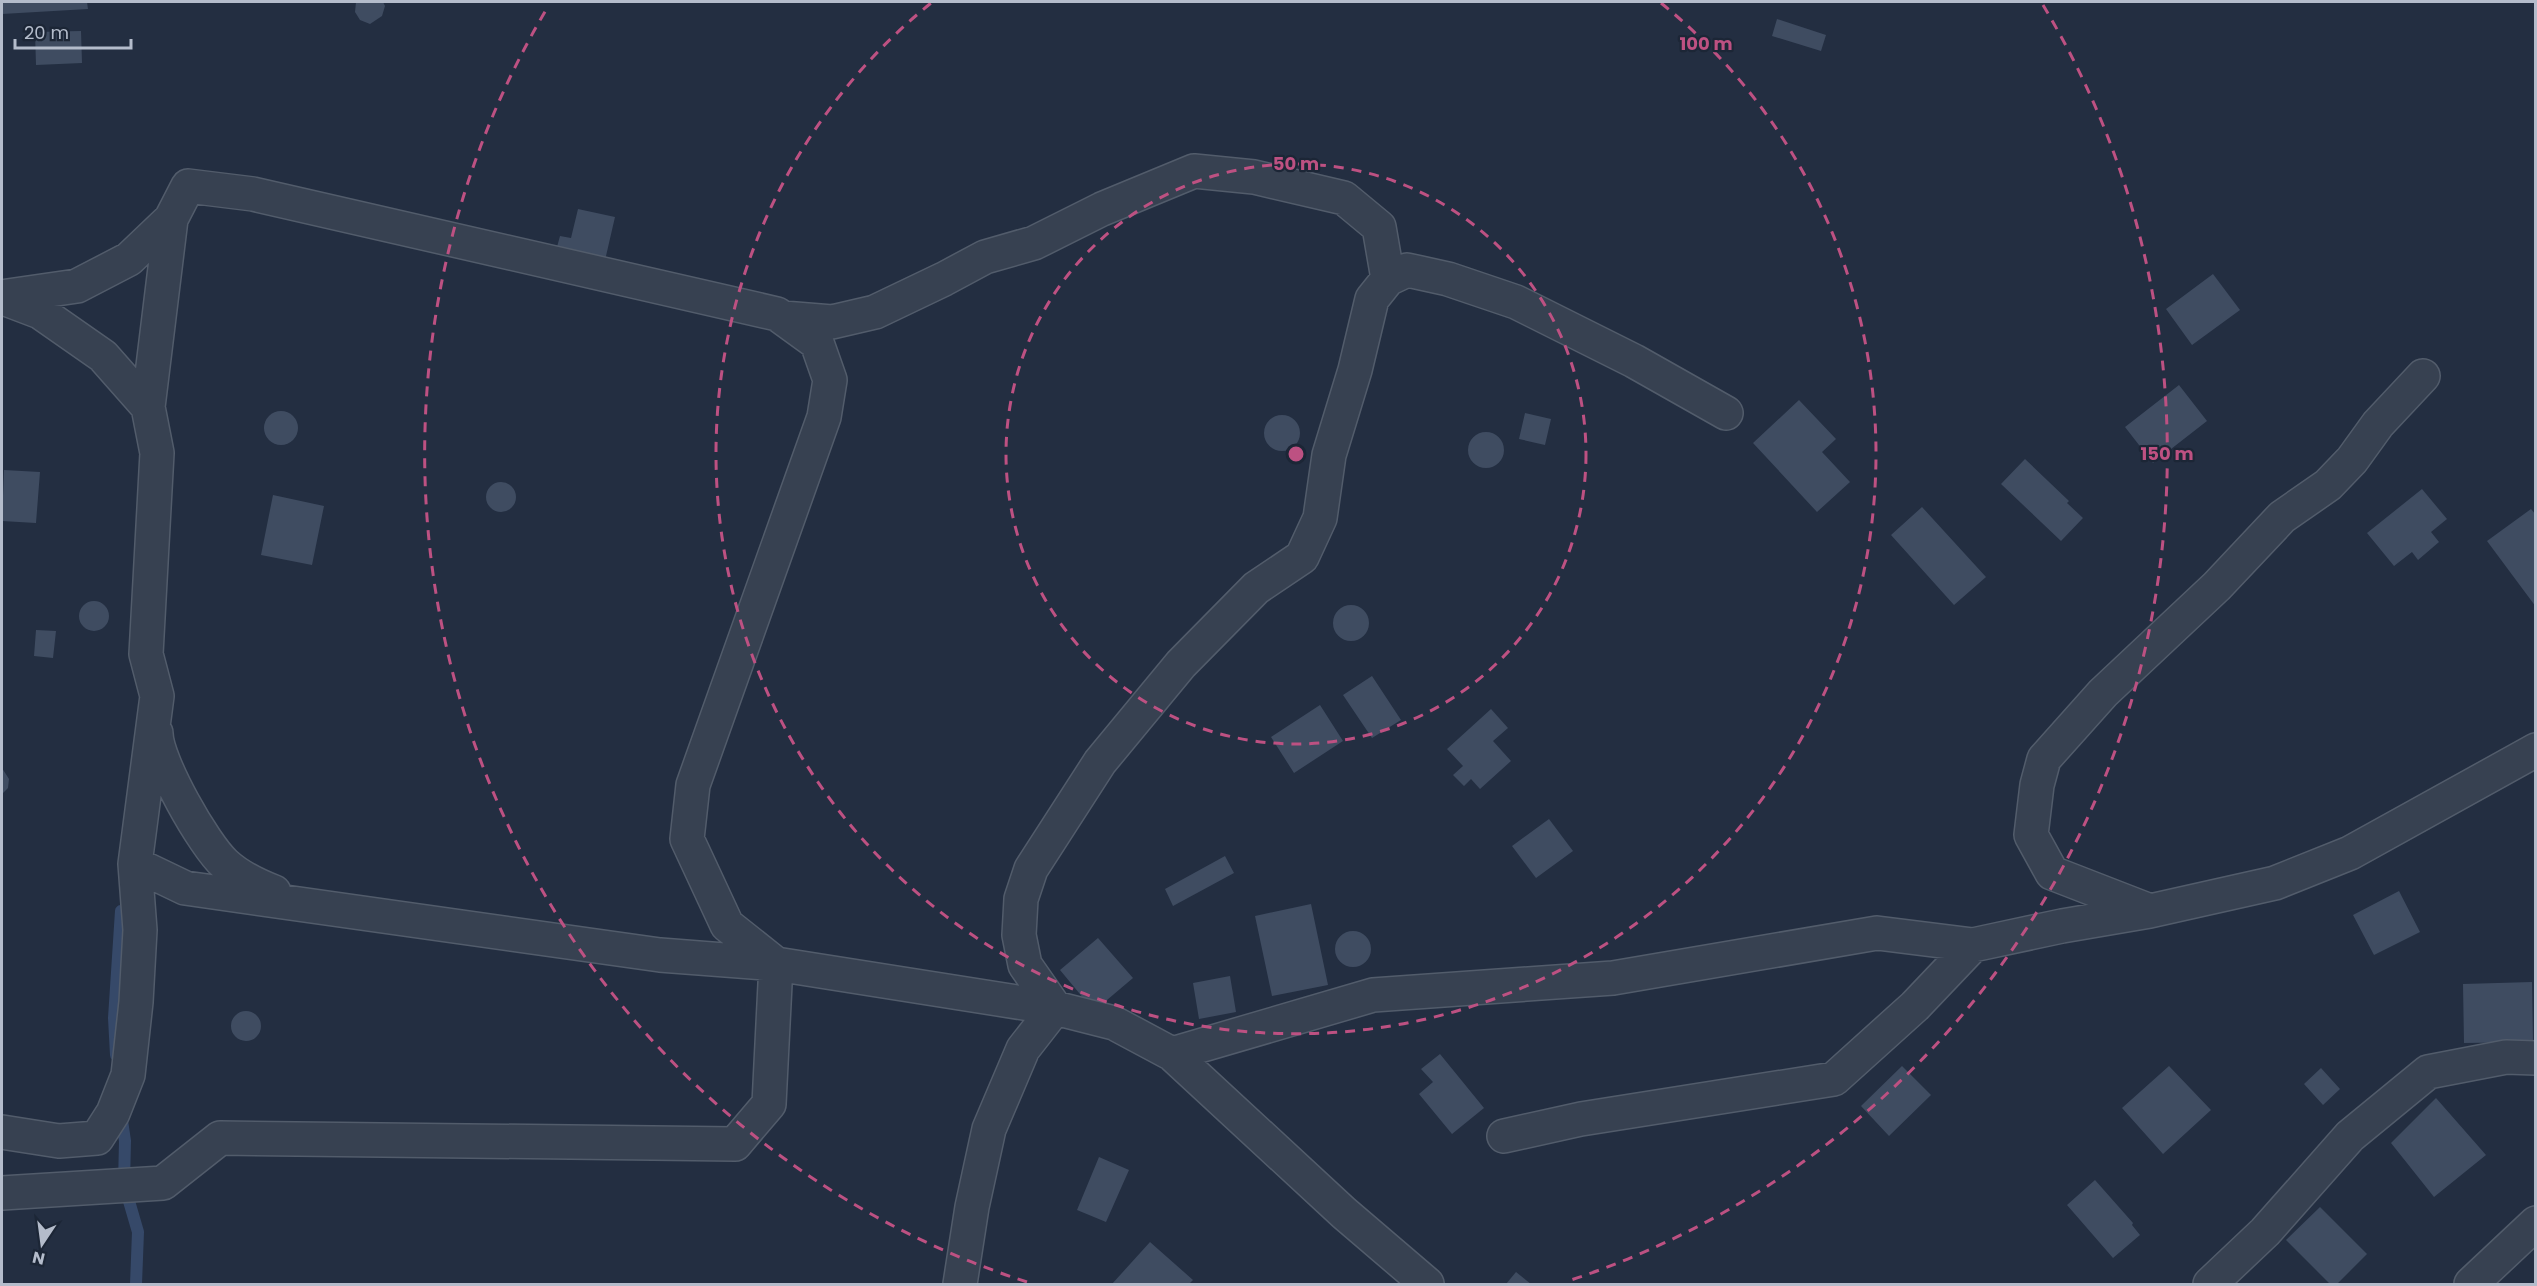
<svg xmlns="http://www.w3.org/2000/svg" width="2537" height="1286" font-family="Poppins,sans-serif">
<rect width="100%" height="100%" fill="#232e41"/>
<g fill="none" stroke-linecap="round" stroke-linejoin="round">
<path stroke="#364969" stroke-width="12" d="M116,1055L114,1018L121,911
M121,1114L125,1141L124,1184L138,1232L136,1284"/>
</g>
<path fill="#3f4c61" d="M2,2H87L88,9L2,14Z
M356,2H383L385,6L382,16L370,24L360,20L355,12Z
M1777,19L1826,35L1821,51L1772,36Z
M81,31L82,63L36,65L35,32Z
M578,209L615,217L603,269L554,258L560,236L571,238Z
M2213,274L2240,310L2192,345L2166,309Z
M2179,385L2207,421L2153,463L2125,427Z
M1799,400L1836,439L1822,452L1850,482L1817,512L1753,443Z
M264 428a17 17 0 1 1 34 0a17 17 0 1 1-34 0Z
M1525,413L1551,419L1545,445L1519,439Z
M1264 433a18 18 0 1 1 36 0a18 18 0 1 1-36 0Z
M1468 450a18 18 0 1 1 36 0a18 18 0 1 1-36 0Z
M2025,459L2069,501L2067,503L2083,518L2061,541L2001,484Z
M4,470L40,472L36,523L2,521Z
M486 497a15 15 0 1 1 30 0a15 15 0 1 1-30 0Z
M2422,489L2447,519L2431,532L2439,542L2418,560L2412,552L2394,566L2367,533Z
M273,495L324,506L312,565L261,555Z
M1922,507L1986,577L1954,605L1891,535Z
M2531,509L2536,515V607L2487,541Z
M79 616a15 15 0 1 1 30 0a15 15 0 1 1-30 0Z
M1333 623a18 18 0 1 1 36 0a18 18 0 1 1-36 0Z
M36,630L56,631L53,658L34,656Z
M1372,676L1401,720L1372,738L1343,695Z
M1320,705L1343,741L1294,773L1271,737Z
M1491,709L1508,728L1493,741L1511,761L1480,789L1471,779L1464,786L1453,775L1463,766L1447,749Z
M2,768L9,779L8,788L2,794Z
M1549,819L1573,851L1536,878L1512,846Z
M1225,856L1234,873L1173,906L1165,889Z
M2399,891L2420,932L2374,955L2353,915Z
M1311,904L1328,985L1272,996L1255,916Z
M1335 949a18 18 0 1 1 36 0a18 18 0 1 1-36 0Z
M1098,938L1133,978L1094,1011L1060,970Z
M1230,976L1236,1012L1199,1019L1193,983Z
M2532,982L2533,1042L2464,1043L2463,984Z
M231 1026a15 15 0 1 1 30 0a15 15 0 1 1-30 0Z
M1440,1054L1484,1108L1452,1134L1419,1094L1433,1082L1421,1069Z
M1902,1066L1931,1095L1889,1136L1861,1106Z
M2169,1066L2211,1110L2163,1154L2122,1108Z
M2321,1068L2340,1089L2323,1105L2304,1084Z
M2436,1098L2486,1155L2434,1197L2391,1143Z
M1099,1157L1129,1170L1106,1222L1077,1210Z
M2095,1180L2133,1223L2132,1225L2140,1235L2113,1258L2067,1205Z
M2320,1207L2367,1254L2337,1284H2330L2286,1240Z
M1150,1242L1193,1280L1189,1284H1112Z
M1516,1272L1531,1284H1506Z"/>
<g fill="none" stroke-linecap="round" stroke-linejoin="round">
<defs>
<path id="minor" d="M2,297L77,286L129,259L171,219
M3,298L40,312L103,356L148,407
M783,318L832,322L875,312L944,279L985,257L1034,243L1102,209L1194,171L1254,177L1344,198L1379,227L1388,279
M156,733C156,761 204,845 225,864C239,877 256,885 274,892
M2150,911L2052,873L2031,835L2037,785L2044,759L2103,693L2217,586L2282,517L2328,485L2352,460L2378,424L2423,376
M776,964L727,925L687,839L693,785L824,417L830,380L817,343L777,314L253,194L188,186L171,219L148,407L157,453L146,654L157,696L135,864L185,888L660,955L776,964L1055,1008L1114,1023L1172,1054L1344,1213L1427,1284
M1172,1054L1373,995L1613,978L1877,933L1973,945L2062,926L2150,911L2275,883L2350,853L2536,750
M2,1132L59,1141L97,1138L113,1113L128,1075L136,1002L140,930L135,864
M1504,1136L1581,1119L1834,1079L1915,1006L1973,945
M2,1193L163,1183L220,1138L735,1144L769,1104L776,964
M960,1284L972,1207L989,1129L1023,1049L1055,1008L1025,965L1019,935L1021,899L1031,869L1100,762L1181,664L1256,588L1302,557L1320,518L1329,455L1355,370L1372,299L1388,279L1407,270L1448,279L1516,302L1634,361L1726,413
M2210,1284L2265,1232L2350,1136L2428,1072L2506,1057L2536,1058
M2471,1284L2536,1223"/>
</defs>
<use href="#minor" stroke="#525c6b" stroke-width="36"/>
<use href="#minor" stroke="#374151" stroke-width="33"/>
</g>
<g fill="none" stroke="#bd5182" stroke-width="3" stroke-dasharray="10 8">
<circle cx="1296" cy="454" r="290"/>
<path d="M1661 3A580 580 0 1 1 931 3"/>
<path d="M1027 1282A871 871 0 0 1 549 5M2043 5A871 871 0 0 1 1565 1282"/>
</g>
<circle cx="1296" cy="454" r="9" fill="#bd5182" stroke="#1c2636" stroke-width="3"/>
<g font-size="18" text-anchor="middle" font-weight="bold" fill="#bd5182" stroke="#1c2636" stroke-width="4.5" stroke-linejoin="round" paint-order="stroke">
<text x="1706" y="50">100 m</text>
<text x="1296" y="170">50 m</text>
<text x="2167" y="460">150 m</text>
</g>
<rect width="2537" height="1286" fill="none" stroke="#b4bccb" stroke-width="6"/>
<g transform="translate(42 1244) rotate(193)" stroke="#1c2636" stroke-width="4.5" paint-order="stroke">
<path d="M0-4.5L10 22L0 15L-10 22Z" fill="#b4bccb"/>
<text y="-9" font-size="16" font-weight="bold" text-anchor="middle" fill="#b4bccb">N</text>
</g>
<path d="M15 39v9h116v-9" fill="none" stroke="#b4bccb" stroke-width="3"/>
<text x="24" y="39" font-size="18" fill="#b4bccb" stroke="#1c2636" stroke-width="4.5" paint-order="stroke">20 m</text>
</svg>
